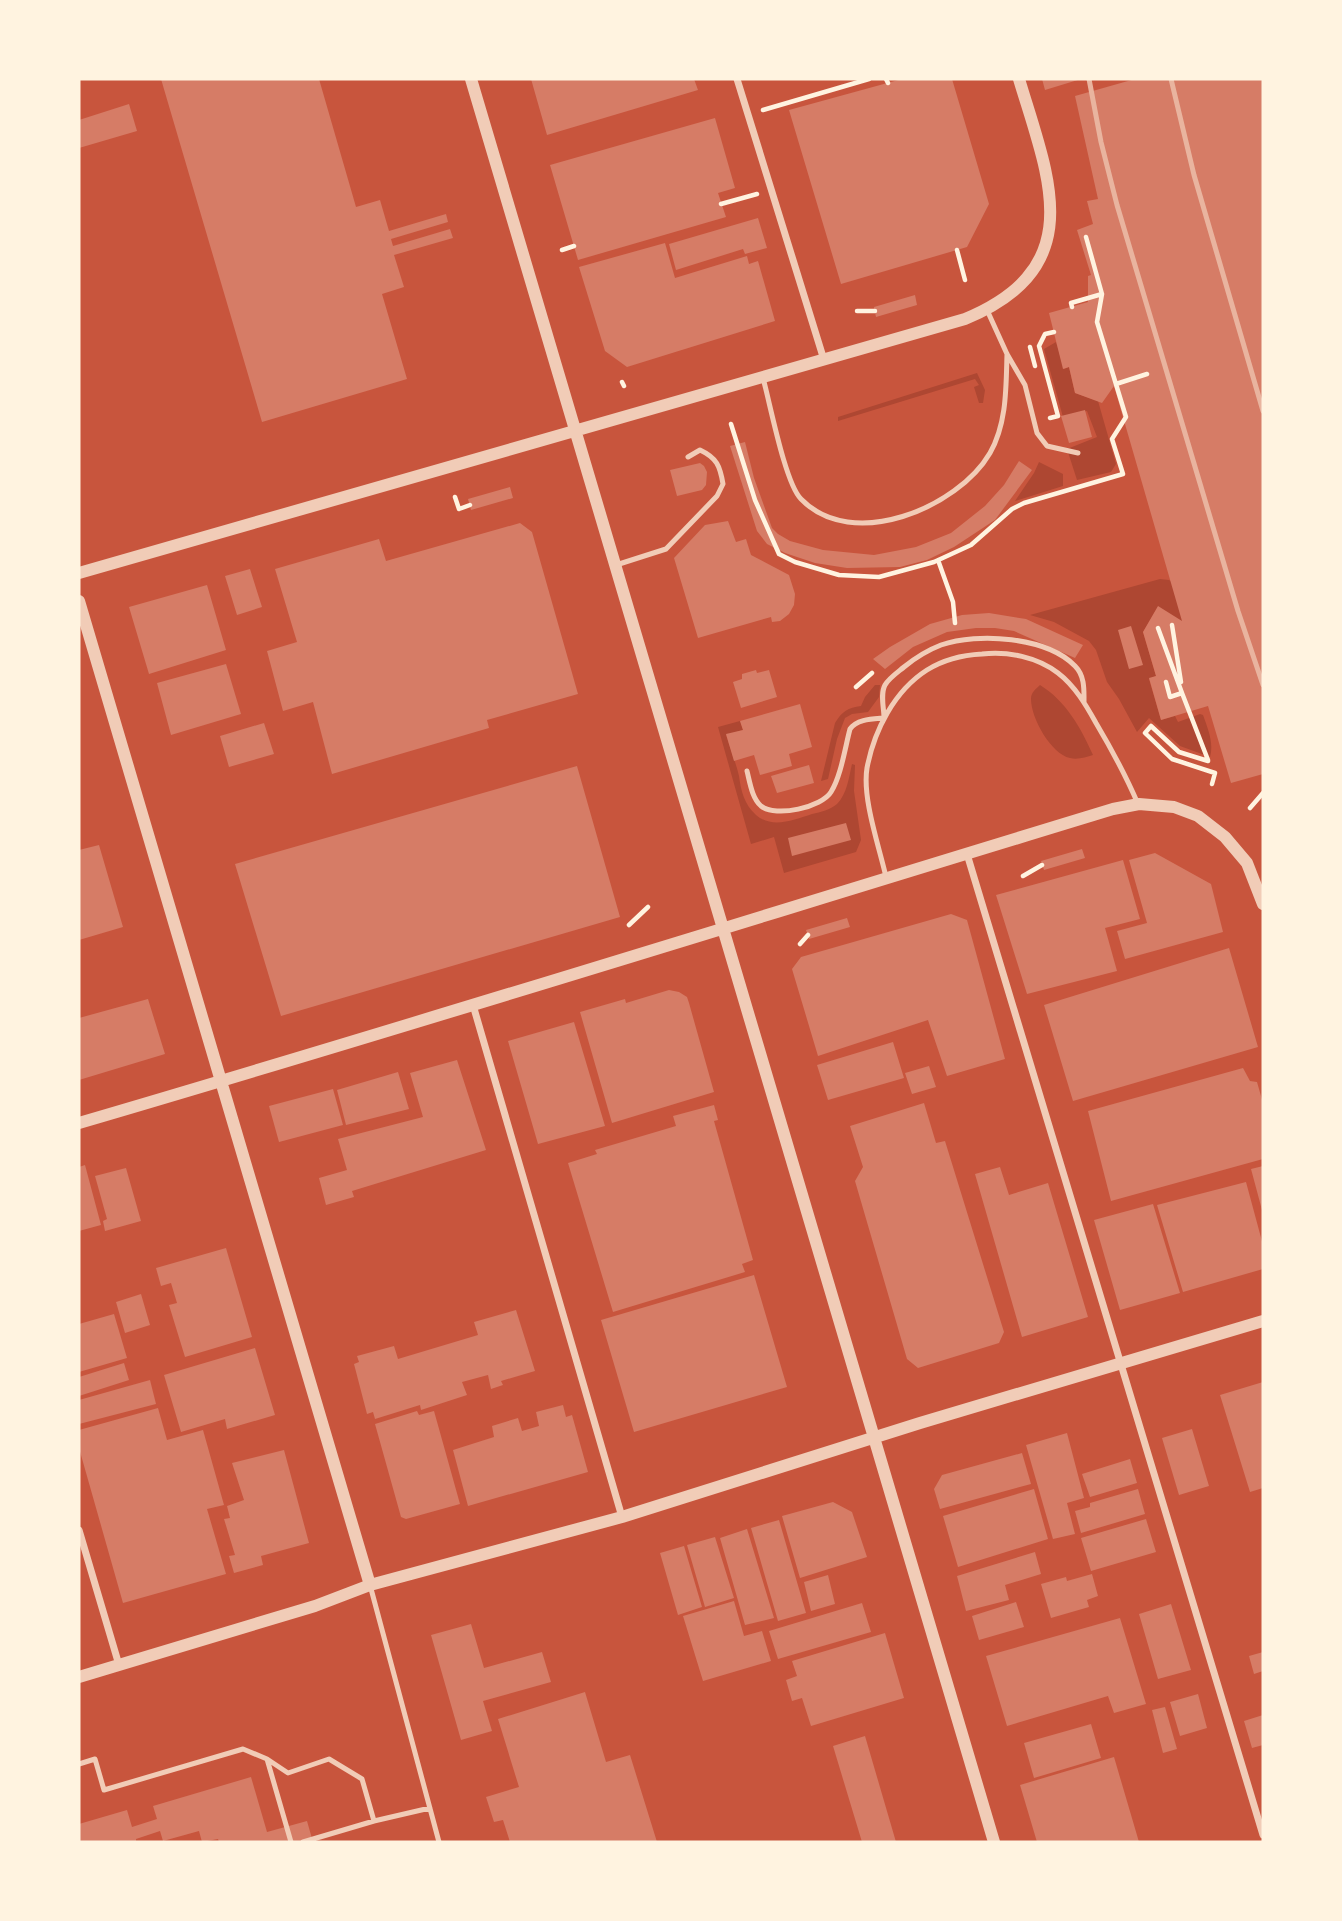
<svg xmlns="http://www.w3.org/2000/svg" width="1342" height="1921" font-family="'Open Sans',sans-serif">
<rect width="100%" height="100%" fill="#c8553d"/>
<path fill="#ae4732" d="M1056,342L1064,369L1069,367L1075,393L1098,401L1116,464L1111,472L1077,480L1067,449L1097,437L1087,411L1063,417L1044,349Z
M977,373L985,390L983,403H979L974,387L979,385L975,379L838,421V417Z
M1039,462L1063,474V486L1015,501L1034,473Z
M1160,579L1169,580L1174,583L1203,667L1158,607L1143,632L1156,676L1149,679L1161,720L1175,716L1178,722L1200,714L1203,715C1208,729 1214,743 1210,757L1180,746L1149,718L1137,732L1119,699L1107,682L1096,650L1089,641L1054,622L1030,615Z
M875,685H880L879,697L868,712L852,714L845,718L837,739L828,779L821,781L835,723C842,711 848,708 861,706L865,697Z
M1040,685C1066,701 1081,728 1093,755C1086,757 1078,760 1070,758C1051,754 1031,718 1031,699C1031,692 1036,689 1040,685Z
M740,721L743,730L726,735C730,748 736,763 739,776C741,791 744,804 756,815C772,829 794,820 812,814C821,812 830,810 837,804C847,794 849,777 852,764L855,765L854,791L861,840L856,852L784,873L774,837L751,844L718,727Z"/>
<path fill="#d67c66" d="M161,79H319L356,207L380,200L389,231L446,214L448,222L391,239L393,246L450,229L453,238L394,255L404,287L382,294L407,379L262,422Z
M531,79H694L698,90L547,135Z
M902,79H952L989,204L967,247L841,284L789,110Z
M1042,79H1081L1045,90Z
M1135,79H1263V774L1231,783L1208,706L1161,720L1149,678L1156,676L1143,632L1158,606L1182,621L1114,386L1102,403L1075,393L1069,367L1063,369L1049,313L1088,302V276L1091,275L1077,230L1093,224L1087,201L1098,199L1075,96Z
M129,104L137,131L79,148V120Z
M715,118L735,188L718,193L726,217L578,260L550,165Z
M758,218L767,248L745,254L743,249L676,270L669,244Z
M665,243L675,278L747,256L749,264L758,261L775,321L627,367L605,351L579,267Z
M915,295L917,305L876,317L874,307Z
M1085,410L1092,437L1069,443L1061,416Z
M745,442L754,478L772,528L778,534L790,541L823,550L874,555L916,547L951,533L985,506L1004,485L1019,461L1032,470L995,520L954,547L927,560L900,567L847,568L815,563L785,553L767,544L757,531L730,446Z
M700,463L704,466L707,472L706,485L702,490L677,496L670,470Z
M510,487L513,498L471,510L468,499Z
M728,521L736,542L746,539L751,555L789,575L795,594L794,605L789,614L780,621L772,622L771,617L698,638L674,558L705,525Z
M520,523L532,532L578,694L487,720L489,728L332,774L313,702L283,711L267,651L297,642L275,569L379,539L386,561Z
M250,569L262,607L237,615L225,576Z
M207,585L226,650L149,674L129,607Z
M989,613L1026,619L1083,645L1075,658L1014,631L995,628H976L947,632L913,647L885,669L873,659L890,647L930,624L962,615Z
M1131,626L1143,665L1129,669L1118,630Z
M226,664L241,714L171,735L157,683Z
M756,670L757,673L769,670L777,697L741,708L733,682L742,679V674Z
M800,704L812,747L789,754L792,766L760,775L754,755L734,761L726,734L743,730L740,721Z
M264,723L274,754L229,767L220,736Z
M809,765L814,783L777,793L771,776Z
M577,766L620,917L281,1016L235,864Z
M846,823L851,840L792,856L788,838Z
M99,845L123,927L79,940V850Z
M1082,849L1085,858L1044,870L1041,861Z
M1155,853L1211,884L1223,932L1125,959L1117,931L1147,923L1129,860Z
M1123,860L1140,919L1105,928L1117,971L1027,994L996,895Z
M951,914L967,920L1005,1059L947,1076L928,1020L818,1056L792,969L801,957Z
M847,918L850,927L809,939L806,930Z
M1229,948L1258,1047L1073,1101L1044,1005Z
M669,990L679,992L687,997L689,1003L714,1092L612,1123L580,1012L625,999L626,1003Z
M148,999L165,1054L79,1080V1018Z
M574,1022L605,1126L538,1144L508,1041Z
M893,1042L904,1078L828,1100L817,1065Z
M457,1060L486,1150L352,1191L354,1197L326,1205L319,1178L347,1170L338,1139L423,1117L410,1073Z
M929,1066L936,1087L912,1094L905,1073Z
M1243,1068L1250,1081L1257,1082L1263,1103V1159L1111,1201L1088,1111Z
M398,1072L409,1109L346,1125L337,1090Z
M333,1089L343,1125L279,1142L269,1106Z
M924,1103L936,1143L945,1141L1004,1332L999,1343L918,1368L907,1359L855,1181L863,1167L850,1126Z
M714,1105L718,1120L714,1121L753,1260L742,1264L745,1272L613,1312L568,1163L597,1154L595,1150L676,1126L673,1116Z
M85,1165L101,1225L79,1231V1167Z
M1263,1166V1210H1262L1251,1169Z
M1000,1167L1009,1195L1048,1183L1088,1317L1022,1337L975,1174Z
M126,1168L141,1221L105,1231L103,1221L107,1219L95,1176Z
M1246,1182L1263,1245V1269L1183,1292L1157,1205Z
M1153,1204L1180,1293L1120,1310L1094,1220Z
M226,1248L252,1337L185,1357L169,1305L177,1303L171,1283L161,1286L156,1268Z
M754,1275L787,1387L634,1432L601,1320Z
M141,1294L150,1325L125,1333L116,1302Z
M516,1310L535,1371L501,1381L503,1385L491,1389L488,1375L462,1382L467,1395L421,1410L420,1405L375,1419L373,1412L367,1414L354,1364L359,1362L357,1356L394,1346L398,1359L478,1335L474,1322Z
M114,1314L127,1358L79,1372V1324Z
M255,1348L275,1415L227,1429L225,1419L181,1432L164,1375Z
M124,1363L129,1380L79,1396V1377Z
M150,1380L156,1404L79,1424V1400Z
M1263,1382V1488L1250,1492L1220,1395Z
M563,1405L566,1417L572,1415L588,1472L468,1506L453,1450L494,1437L492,1426L518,1418L522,1431L539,1426L536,1412Z
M158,1408L167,1440L203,1430L224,1505L207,1509L226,1574L123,1603L79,1448V1430Z
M417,1411L419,1415L434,1411L460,1504L406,1519L401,1517L375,1424Z
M1192,1429L1209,1486L1179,1495L1162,1438Z
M1067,1433L1084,1498L1067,1503L1075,1534L1053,1539L1026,1445Z
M284,1450L309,1543L261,1556L263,1565L234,1573L229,1556L235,1555L224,1519L230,1518L227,1506L244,1500L232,1463Z
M1022,1453L1031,1484L940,1509L934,1489L942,1475Z
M1130,1459L1137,1483L1090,1497L1082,1474Z
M1034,1489L1048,1539L958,1567L943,1516Z
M1138,1489L1145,1514L1081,1533L1075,1511L1090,1507V1503Z
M833,1502L852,1512L867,1557L800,1578L782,1516Z
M1146,1519L1156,1552L1091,1571L1081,1538Z
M779,1520L806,1613L778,1621L751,1528Z
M747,1529L774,1618L745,1625L720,1538Z
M715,1537L734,1598L705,1607L687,1545Z
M684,1546L702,1607L678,1615L660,1553Z
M1035,1552L1041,1574L1005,1585L1009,1600L966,1611L957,1576Z
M1092,1574L1098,1596L1087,1600L1089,1607L1051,1618L1041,1584L1066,1577L1067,1581Z
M828,1575L835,1604L811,1611L804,1582Z
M734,1601L744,1636L762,1631L771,1661L703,1681L683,1616Z
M1016,1602L1024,1627L979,1640L972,1616Z
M862,1603L871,1632L778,1659L769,1631Z
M1171,1604L1191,1670L1158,1679L1139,1614Z
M1120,1618L1146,1704L1114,1713L1108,1696L1007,1726L986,1656Z
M471,1624L484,1668L542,1652L551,1682L483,1701L492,1731L461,1740L431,1635Z
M885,1633L904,1698L811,1726L802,1698L792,1701L786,1680L797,1676L792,1661Z
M1263,1652V1671L1254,1674L1249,1656Z
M585,1692L606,1762L630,1755L657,1842H510L503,1820L494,1822L486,1797L519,1787L498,1719Z
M1198,1694L1207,1728L1180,1736L1170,1702Z
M1165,1707L1177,1749L1163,1753L1152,1710Z
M1263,1715V1745L1252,1748L1244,1721Z
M1091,1724L1101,1758L1034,1778L1024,1743Z
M865,1736L896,1842H862L833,1746Z
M1114,1757L1139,1842H1037L1020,1785Z
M251,1777L267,1832L307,1821L313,1842H219L218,1839L202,1842L199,1831L163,1841L160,1831L136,1839V1842H79V1824L127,1810L132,1827L157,1819L153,1806Z"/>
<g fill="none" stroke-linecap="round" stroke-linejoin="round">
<path stroke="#fff3e0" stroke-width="4.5" d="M886,79L888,83
M763,110L869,79
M721,204L757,194
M562,250L574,246
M957,250L965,280
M1072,307L1071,303L1102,294
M857,311H875
M1030,347L1035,366
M622,382L624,386
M1116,384L1147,374
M1050,418L1058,416L1039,346L1045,334L1054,332
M731,424L755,500L779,554L795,562L839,575L879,577L934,562L971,545L1012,509L1024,503L1123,474L1112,439L1126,417L1097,322L1102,294L1086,237
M455,497L459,509L470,505
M938,560L953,602L955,623
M1172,625L1181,682
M1158,628L1182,693
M1166,682L1170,697L1182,693L1208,760
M856,687L872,673
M1208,761L1179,752L1151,726L1145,733L1172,759L1215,773L1212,784
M1250,808L1263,793
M1023,876L1042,865
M629,925L648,907
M800,944L808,935"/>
<path stroke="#f1ccb7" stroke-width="5" d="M987,310L1007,354L1025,385L1037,433L1047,446L1078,453
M763,378C770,403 785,483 801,499C852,552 958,508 990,453C1007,423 1006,387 1007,354
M616,565L666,549L717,496L723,484C720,466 717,458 700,450L688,457
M747,771C750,783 752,798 761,806C776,818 822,807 831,792C841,776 845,748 850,729C857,719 872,719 884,718C884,708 880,694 885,685C889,678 898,672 904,667C915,658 928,650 941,645C978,632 1047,637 1075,666C1085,676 1084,690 1084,702
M886,877C879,846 862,798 867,768C874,731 894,691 927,670C943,660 963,655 982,654C1008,651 1037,657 1058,673C1075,686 1086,705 1096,723C1112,750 1126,776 1138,804
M370,1585L439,1842
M267,1759L291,1842
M79,1764L95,1759L104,1790L243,1749L267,1759L288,1773L329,1759L362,1779L374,1821
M303,1842L374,1821L430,1808"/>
<path stroke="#f1ccb7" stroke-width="7" d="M737,79L824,360
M967,854L1263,1835
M473,1005L622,1517
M79,1530L119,1665"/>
<path stroke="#f1ccb7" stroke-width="12" d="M471,79L994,1842
M79,573L965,319C1090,267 1049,179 1019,79
M79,601L370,1585
M79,1123C424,1022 768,914 1113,809L1139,804L1174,807L1198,816L1225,837L1247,863L1263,904
M79,1677L315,1606L370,1585L622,1517L920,1423L1263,1321"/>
<path stroke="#e9b49f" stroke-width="5" d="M1089,79L1101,142L1117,205L1238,611L1263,685
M1171,79L1194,175L1263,411"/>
</g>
<rect width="1342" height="1921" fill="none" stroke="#fff3e0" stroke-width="161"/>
</svg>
